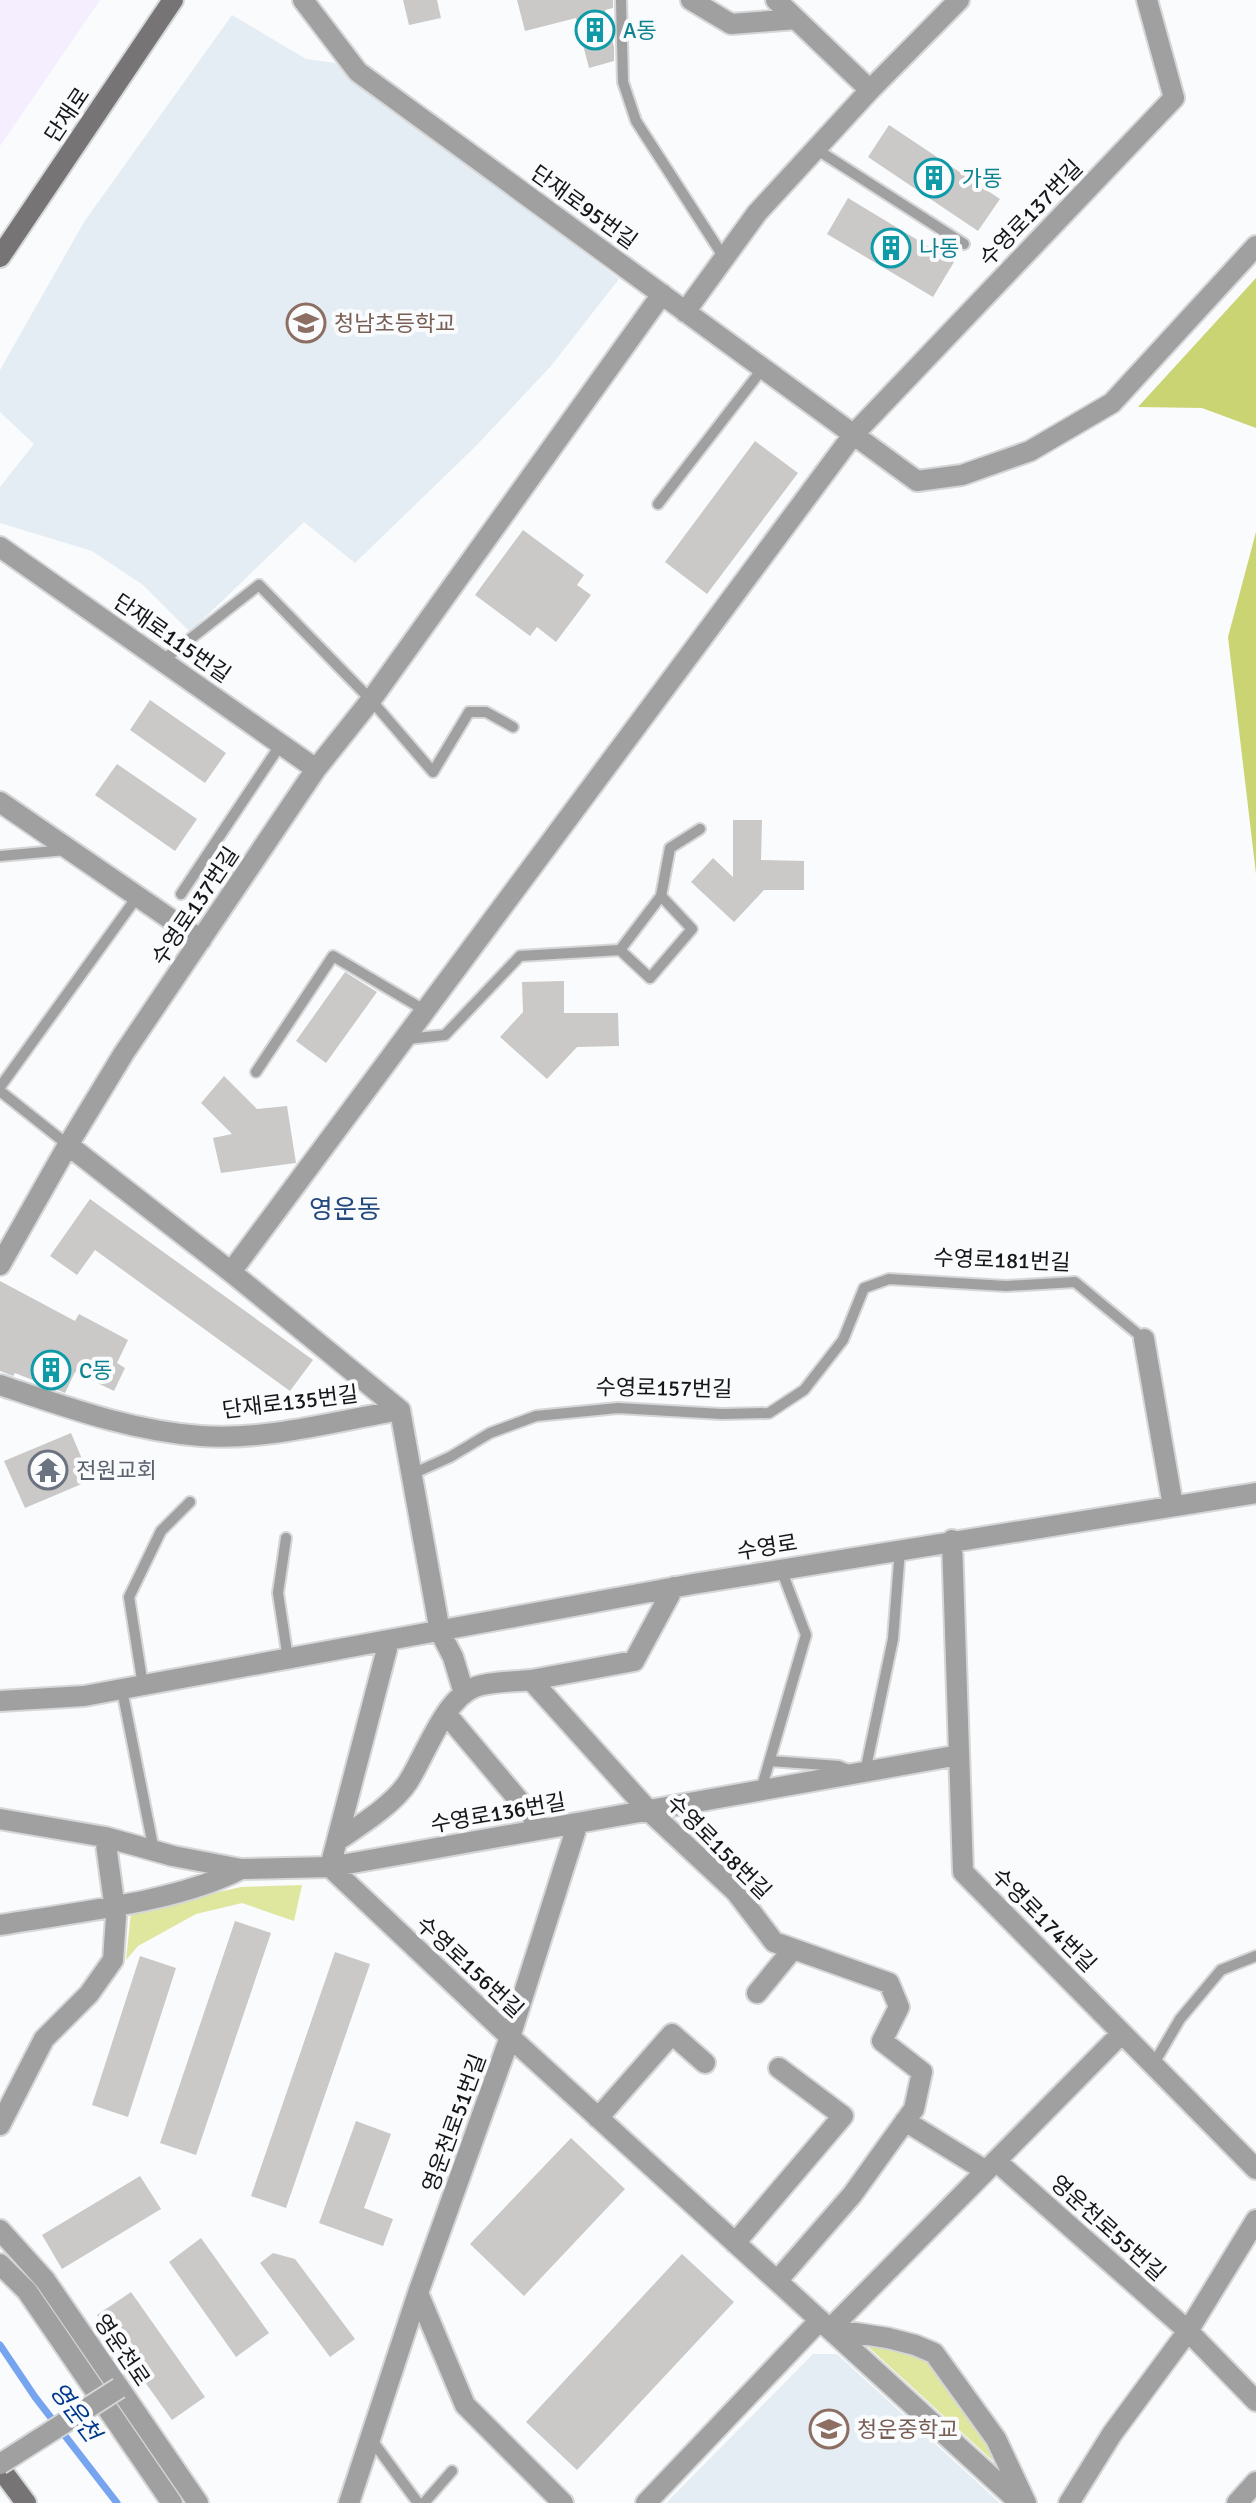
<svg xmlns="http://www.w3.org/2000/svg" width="1256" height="2503" font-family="Signika,'Noto Sans KR',sans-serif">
<rect width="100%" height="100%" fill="#f9fbfd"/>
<path fill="#e5edf4" d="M232,15L306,59L335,63L619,279L551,366L476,446L355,563L304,522L190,632L143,585L92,551L0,523V487L34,444L0,412V370L84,222Z
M813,2354H837L1000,2503H666Z"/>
<path fill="#f4eeff" d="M0,0H100L0,146Z"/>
<path fill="#dfe69d" d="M302,1885L294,1921L242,1903L196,1914L138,1946L126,1960L131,1912L241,1887Z
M864,2343H888L929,2362L977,2424L993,2461Z"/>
<path fill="#cbd473" d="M1256,278V428L1202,408L1138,407Z
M1256,532V874L1228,637Z"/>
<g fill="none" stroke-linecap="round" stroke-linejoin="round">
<path stroke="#76a4ef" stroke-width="7" d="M0,2345L35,2397L117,2503"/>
</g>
<path fill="#cac9c7" d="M403,0H437L441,18L409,25Z
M517,0H613V8L605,10L614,47V61L589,68L576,18L525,31Z
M889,125L1000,199L978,231L868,157Z
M848,198L954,262L933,297L827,234Z
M755,441L798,473L707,594L665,562Z
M523,530L584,575L577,585L591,595L556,642L537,627L530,636L475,595Z
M150,700L226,753L205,783L130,730Z
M117,764L197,819L175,851L95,795Z
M733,820H762L761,860L804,861V890H764L734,922L691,882L713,858L733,877Z
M345,972L377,992L326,1063L296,1041Z
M564,981V1013H618L619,1046L577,1047L547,1079L500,1037L523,1012L522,982Z
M224,1076L257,1109L287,1106L296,1163L221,1173L213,1138L232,1134L201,1103Z
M90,1199L313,1360L290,1391L95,1250L77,1275L50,1256Z
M0,1281L75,1321L79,1314L128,1340L117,1363L125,1368L114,1391L75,1372L65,1393L15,1373L13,1376L0,1371Z
M71,1433L91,1480L25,1508L4,1461Z
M235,1921L271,1933L196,2155L160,2143Z
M335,1952L370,1964L286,2208L251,2196Z
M140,1956L176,1968L128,2117L92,2105Z
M356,2121L391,2134L364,2208L393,2219L383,2246L319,2223Z
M571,2138L625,2189L524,2296L470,2244Z
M140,2176L161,2209L62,2269L42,2235Z
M201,2238L269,2333L236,2357L169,2262Z
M273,2253L295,2259L355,2339L330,2357L260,2263Z
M682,2254L734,2302L577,2470L526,2422Z
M131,2292L205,2397L172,2420L97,2315Z"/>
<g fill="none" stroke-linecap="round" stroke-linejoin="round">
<defs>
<path id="lane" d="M621,0L623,82L636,121L723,256
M816,149L964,244
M658,504L763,368
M162,661L259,585L371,700L433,772L469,712H486L513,727
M0,856L66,850
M181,894L281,744
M620,950L650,978L692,929L661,896
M407,1039L445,1035L520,956L620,950L661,896L670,848L700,829
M256,1072L333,956L426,1011
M0,1087L137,897
M0,1091L68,1145
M412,1474L450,1457L490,1433L536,1416L618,1408L722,1414L769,1413L804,1390L843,1340L864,1288L889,1279L1006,1286L1075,1282L1144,1339
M286,1538L278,1593L288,1659
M143,1686L129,1597L161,1531L190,1502
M122,1690L154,1851
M770,1761L839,1766L851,1771
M865,1772L893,1639L900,1549
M761,1790L806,1635L781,1569
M1153,2065L1180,2019L1221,1970L1256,1956
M371,2439L418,2503
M424,2503L452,2471"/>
<path id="street" d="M303,0L358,72L917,481L962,475L1030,451L1112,403L1256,246
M691,0L731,24L796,19
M776,0L870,90
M685,312L757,213L870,90L959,0
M0,547L316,769
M0,802L201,940
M68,1145L231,1272L400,1410L440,1632L453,1657L464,1693
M0,1265L68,1145L124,1053L316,769L371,700L662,294
M231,1272L853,435L1174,98L1147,0
M1144,1339L1173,1506
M0,1385C66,1407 131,1431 201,1436C265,1441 337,1421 400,1410
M952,1540L963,1872L1256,2169
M389,1641L330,1867L510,2037L1020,2503
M531,1680L634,1661L674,1587
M0,1701L84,1696L693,1584L1256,1493
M447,1715L543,1829
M0,1819L105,1837L173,1856L241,1869L330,1867L959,1755
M337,1841C359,1826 393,1805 408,1782C425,1756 444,1699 475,1687C492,1681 513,1682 531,1680L648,1810L736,1892L774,1942L889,1983L899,2007L882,2041L922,2072L914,2109L852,2195L777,2281
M0,1925C74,1912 175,1903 241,1869
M757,1993L793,1949
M598,2118L672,2034L705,2063
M905,2121L986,2171
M0,2125L44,2039L89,1994L113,1960L116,1917L105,1837
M996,2161L1188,2331L1256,2401
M0,2230L45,2280L198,2503
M735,2243L843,2116L779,2068
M0,2264L27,2291L172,2503
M418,2293L465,2405L563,2503
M830,2329L1122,2033
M830,2329L888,2338L915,2345L934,2353L996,2439L1026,2503
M349,2503L418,2293L510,2037L578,1823
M646,2503L820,2320
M1069,2503L1112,2434L1188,2331L1256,2220
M1237,2503L1256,2482"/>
<path id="secondary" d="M0,257L173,0
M0,2468L26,2503"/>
</defs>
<use href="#lane" stroke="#d5d6d8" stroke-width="14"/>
<use href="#street" stroke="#d5d6d8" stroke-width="24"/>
<use href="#secondary" stroke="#d5d6d8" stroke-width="24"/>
<use href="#lane" stroke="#a1a0a0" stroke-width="10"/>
<use href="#street" stroke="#a1a0a0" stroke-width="20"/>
<use href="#secondary" stroke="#767474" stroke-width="20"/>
<defs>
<path id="street-bridge" d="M0,2464L119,2388"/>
</defs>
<use href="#street-bridge" stroke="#d5d6d8" stroke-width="24" stroke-linecap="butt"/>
<use href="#street-bridge" stroke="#a1a0a0" stroke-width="20"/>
</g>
<defs>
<symbol id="building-ring" viewBox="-11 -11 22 22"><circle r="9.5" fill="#f9fbfd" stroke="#0f9aa8" stroke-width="1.5"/><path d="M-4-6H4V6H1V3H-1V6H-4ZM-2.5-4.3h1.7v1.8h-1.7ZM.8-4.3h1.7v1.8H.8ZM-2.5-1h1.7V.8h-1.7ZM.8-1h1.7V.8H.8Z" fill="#0f9aa8"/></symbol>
<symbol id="school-ring" viewBox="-11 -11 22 22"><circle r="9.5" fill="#f9fbfd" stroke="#8d6e63" stroke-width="1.5"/><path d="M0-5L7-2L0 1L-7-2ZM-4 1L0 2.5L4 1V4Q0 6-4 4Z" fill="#8d6e63"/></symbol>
<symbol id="temple-ring" viewBox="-11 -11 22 22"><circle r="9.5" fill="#f9fbfd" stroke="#6b7280" stroke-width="1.5"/><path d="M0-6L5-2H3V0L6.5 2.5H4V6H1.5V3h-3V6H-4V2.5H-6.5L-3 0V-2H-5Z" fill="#6b7280"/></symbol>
</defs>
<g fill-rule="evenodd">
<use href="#building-ring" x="573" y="8" width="44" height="44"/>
<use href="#building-ring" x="912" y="156" width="44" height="44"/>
<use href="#building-ring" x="869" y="226" width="44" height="44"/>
<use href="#school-ring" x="284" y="301" width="44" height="44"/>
<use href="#building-ring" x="29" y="1348" width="44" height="44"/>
<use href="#temple-ring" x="26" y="1448" width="44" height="44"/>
<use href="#school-ring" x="807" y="2407" width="44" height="44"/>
</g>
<g text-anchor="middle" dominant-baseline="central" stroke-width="8" stroke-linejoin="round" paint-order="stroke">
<g font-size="22" fill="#0d838f" stroke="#f9fbfd" text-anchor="start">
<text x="623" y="30">A동</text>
<text x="962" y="178">가동</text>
<text x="919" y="248">나동</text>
<text x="79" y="1370">C동</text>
</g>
<g font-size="22" fill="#151617" stroke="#f9fbfd">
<text transform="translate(67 115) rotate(-56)">단재로</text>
<text transform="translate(584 207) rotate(36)">단재로95번길</text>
<text transform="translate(1031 213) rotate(-46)">수영로137번길</text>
<text transform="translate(172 638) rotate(35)">단재로115번길</text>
<text transform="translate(195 906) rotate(-56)">수영로137번길</text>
<text transform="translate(1002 1260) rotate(2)">수영로181번길</text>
<text transform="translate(664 1388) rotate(1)">수영로157번길</text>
<text transform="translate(290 1402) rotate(-7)">단재로135번길</text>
<text transform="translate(767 1547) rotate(-9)">수영로</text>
<text transform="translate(498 1813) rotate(-10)">수영로136번길</text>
<text transform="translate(719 1847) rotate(45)">수영로158번길</text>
<text transform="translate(1044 1920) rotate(45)">수영로174번길</text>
<text transform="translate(470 1967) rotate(43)">수영로156번길</text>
<text transform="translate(454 2123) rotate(-70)">영운천로51번길</text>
<text transform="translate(1108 2228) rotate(42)">영운천로55번길</text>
<text transform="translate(122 2350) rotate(56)">영운천로</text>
</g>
<g font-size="22" fill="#785e54" stroke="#f9fbfd" text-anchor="start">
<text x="334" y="323">청남초등학교</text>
<text x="857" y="2429">청운중학교</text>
</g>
<g font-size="22" fill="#5b616d" stroke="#f9fbfd" text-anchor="start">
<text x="76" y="1470">전원교회</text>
</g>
<g font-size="24" font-style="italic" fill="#00388d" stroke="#f9fbfd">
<text transform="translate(75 2412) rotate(53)">영운천</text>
</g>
<g font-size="26" fill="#22487e" stroke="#f9fbfd">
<text x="345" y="1210">영운동</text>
</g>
</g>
</svg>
